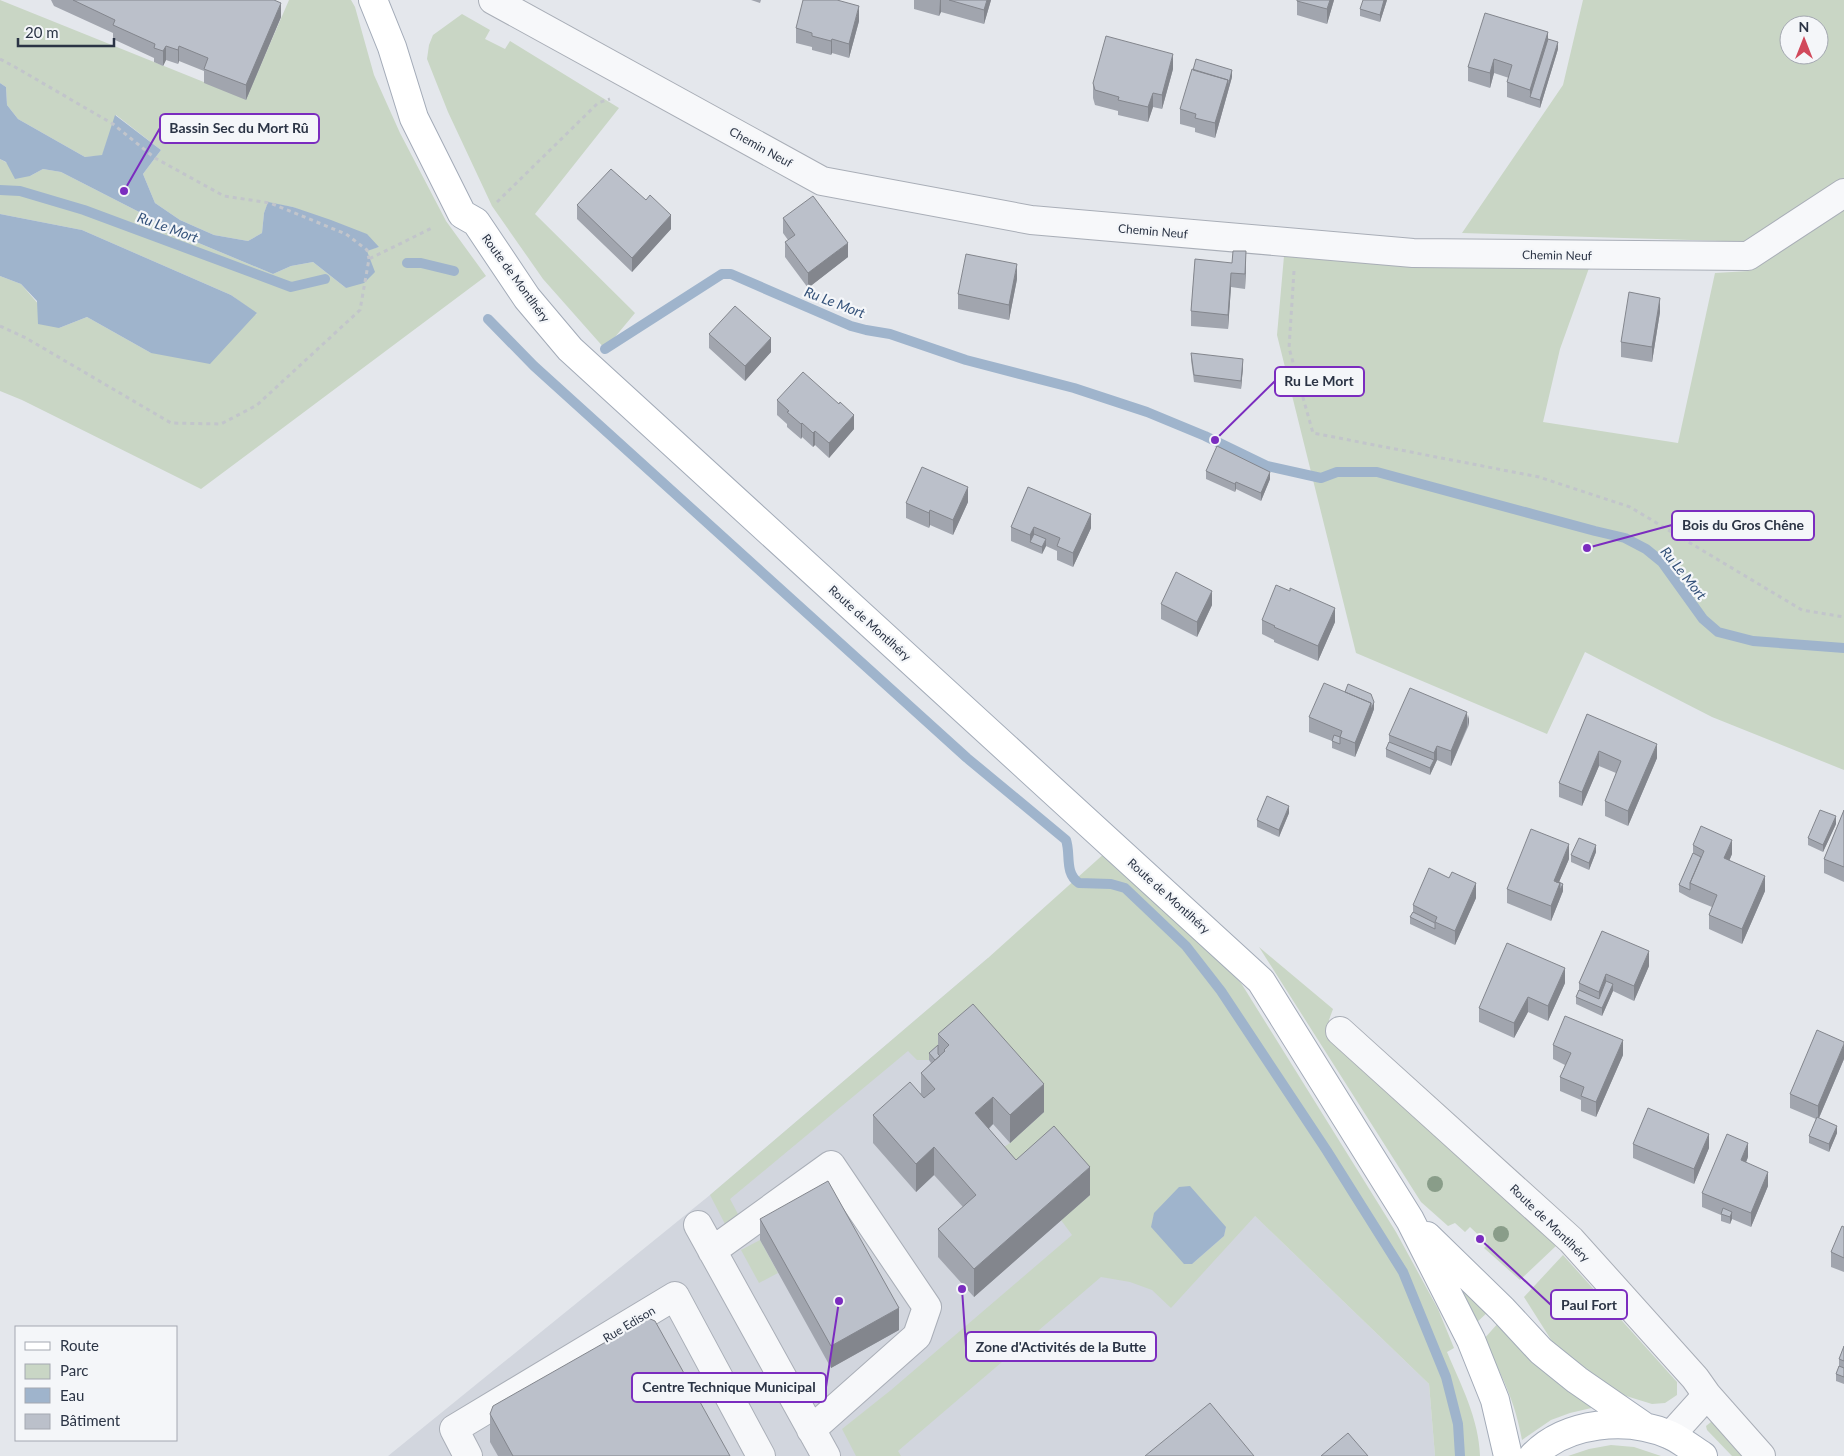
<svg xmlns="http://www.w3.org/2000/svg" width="1844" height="1456" font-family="Lato,sans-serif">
<rect width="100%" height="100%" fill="#e4e7ec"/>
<path fill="#d2d6de" d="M988,958L1429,1384L1435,1456H388L710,1195Z"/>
<path fill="#c9d6c5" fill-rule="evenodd" d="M0,0L246,99L289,0H351L355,7L374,75L400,133L446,221L486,276L201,489L22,400L0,391V276L21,284L59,328L87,317L151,353L257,314L231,295L82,230L0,214V159L30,176L43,169L61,172L147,216L165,229L273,274L291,266L313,262L346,288L367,250L379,247L293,207L268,203L264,213L262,233L248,241L214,235L180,220L155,203L143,174L161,150L116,115L102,156L85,157L18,119L7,105L6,87L0,83Z
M1583,0H1844V187L1757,242L1462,233L1563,85ZM1789,25H1819V55H1789Z
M462,14L490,30L485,39L505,49L510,41L619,108L535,214L635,313L605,349L543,279L492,206L448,112L427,59L429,45L433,35Z
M1844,208V770L1712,717L1585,652L1547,734L1356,653L1277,335L1284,256L1589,268L1560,349L1543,422L1678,443L1715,273L1749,271Z
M1106,852L1172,911L1241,983L1396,1232L1438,1309L1454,1348L1447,1352C1461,1385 1479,1419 1480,1456H1435L1429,1384L1255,1216L1171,1308L1152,1290L1130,1282L1101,1277L898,1451L901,1456H856L842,1429L891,1390L1072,1235L1061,1220L1090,1195L1016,1187L989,1157L1010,1143L1044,1112L972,1022L929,1060H917L908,1051L730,1199L739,1216L725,1224L710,1195L988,958ZM1226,1227L1224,1236L1192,1264Z
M1259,947L1333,1009L1329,1020V1025L1557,1245L1520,1280L1484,1248L1488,1244L1470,1227L1465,1232L1455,1223L1448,1226L1421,1202Z
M760,1240L778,1273L759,1283L741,1250Z
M1563,1255L1677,1382V1395L1665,1403L1652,1404L1610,1391L1555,1346L1524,1297Z
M1450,1267L1489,1311L1475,1324Z
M1500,1321L1600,1406L1570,1413L1551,1420L1522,1440C1515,1401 1502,1375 1483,1340Z
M1711,1422H1714L1746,1456H1732L1707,1430L1706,1426Z
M1611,1445L1634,1447L1661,1456H1568L1589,1449Z"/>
<path fill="#9fb4cc" d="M0,83L6,87L7,105L18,119L85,157L102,155L115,115L161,150L143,174L155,203L180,220L214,235L248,241L262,233L264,213L268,202L293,207L331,220L367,234L379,247L367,251L375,272L364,283L346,288L313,262L291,266L273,274L165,229L147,216L61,172L43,169L30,176L15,179L6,162L0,159Z
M0,214L82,230L231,295L257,313L210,364L151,353L87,317L59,328L38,324L37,301L21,284L0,276Z
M1190,1186L1226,1227L1224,1236L1192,1264H1184L1151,1227L1154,1213L1179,1187Z"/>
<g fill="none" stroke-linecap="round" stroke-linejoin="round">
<path stroke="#9fb4cc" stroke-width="10" d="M0,190L20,191L84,210L291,287L325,279
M407,263H421L454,271
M488,319L534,366L967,758L1066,840C1071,854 1064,873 1079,883L1111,884L1125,888L1186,946L1221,991L1327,1151L1403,1272L1446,1377L1458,1424L1460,1456
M605,349L722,274H731L851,326L866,330L890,334L966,360L1074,388L1147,412L1205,436L1267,466L1321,478L1337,472H1377L1595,531L1625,538L1646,549L1662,562L1703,619L1718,632L1753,641L1844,648"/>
<defs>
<path id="minor" d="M493,0L822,181L1031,220L1413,253L1748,256L1844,193
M1340,1031L1571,1240L1695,1378L1707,1395L1761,1456
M698,1225L826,1456
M712,1251L831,1165L927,1307L917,1336L811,1430
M1671,1435L1707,1395
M468,1456L454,1429L675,1296L761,1456"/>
<path id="major" d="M373,0L392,47L414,118L462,214L476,222L527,298L570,349L1261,981L1410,1220L1471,1340L1495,1400L1508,1456
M1427,1236L1502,1309L1541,1351L1577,1380L1645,1427
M1533,1456C1566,1422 1627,1416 1670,1435C1681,1440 1692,1449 1703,1456"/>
</defs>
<use href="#minor" stroke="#a9aeb7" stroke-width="30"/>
<use href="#major" stroke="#a3abb8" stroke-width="30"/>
<path stroke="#c2c5cb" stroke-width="3" stroke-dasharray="4 4" stroke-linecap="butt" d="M0,59L15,67L113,124L155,158L224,196L270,203L346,234L367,250L369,259
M497,202L598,103L610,99
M1294,271L1289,348L1313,433L1539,477L1630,507L1802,610L1844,617
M0,326L26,338L171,423L221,424L257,405L360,310L369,259L434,227"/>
<use href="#minor" stroke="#f7f8fa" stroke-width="28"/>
<use href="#major" stroke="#fff" stroke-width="28"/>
</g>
<g fill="#899d89">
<circle cx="1435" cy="1184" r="8"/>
<circle cx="1501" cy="1234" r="8"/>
</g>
<path fill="#a1a5ae" d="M51,0H274L281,17L246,100L204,83V71L179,61L178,64L166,60L163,66L154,62V58L113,39V33L54,6Z
M751,0H761L760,3Z
M914,0H991L984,24L941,12L939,16L914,9Z
M1297,0H1334L1327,24L1297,15Z
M1387,0L1380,22L1360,16V9Z
M859,21L849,58L832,53L831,55L812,50V47L796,43V28Z
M1548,32V39L1558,49L1540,108L1507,97V82L1509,78L1494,73L1490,88L1468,81V67Z
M1173,69L1162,109L1153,107L1148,122L1118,115V111L1095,105L1093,98V83Z
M1232,77L1215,138L1195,132V128L1180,124V109Z
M646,200L671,229L632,272L577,219V205Z
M783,218L848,257L808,288L785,257V242L788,240L783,233Z
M1195,259L1246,266L1245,289L1231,287L1228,329L1191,326V311Z
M1017,279L1009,320L958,309V294Z
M1660,312L1652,362L1621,357V342Z
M709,334L771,352L745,381L709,348Z
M1191,353L1243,367L1241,389L1194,382L1191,360Z
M777,400L854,429L829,458L815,445L813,447L802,437L801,439L787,427V424L777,415Z
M1206,471L1270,479L1261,501L1236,489L1235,492L1206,479Z
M1028,487L1091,528L1073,567L1057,560V551L1046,546L1042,554L1011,541V527Z
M968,502L953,535L930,525L929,528L906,518V503Z
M1161,604L1212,605L1197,637L1161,619Z
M1262,620L1335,622L1318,661L1274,642V640L1262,634Z
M1374,709L1371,717L1355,757L1332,748V741L1309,732V717Z
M1467,714L1469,722L1468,727L1451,766L1437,760L1430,775L1386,757V749L1389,742V735Z
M1587,714L1657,758L1628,826L1605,816V801L1616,773L1599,766L1582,806L1559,797V783Z
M1844,810V882L1824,873V859Z
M1289,813L1279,837L1257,827V820Z
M1836,824L1823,852L1808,845V838Z
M1693,845L1732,854L1729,861L1765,891L1742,944L1709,929V915L1712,907L1690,898L1679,892V885L1693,853Z
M1596,852L1589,870L1571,862V855Z
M1569,859L1559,882L1563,891L1551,921L1507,903V889Z
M1476,898L1455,945L1410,924V917L1413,912V905Z
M1602,931L1649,966L1634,1001L1613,991L1602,1016L1576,1004V997L1579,990V983Z
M1565,983L1548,1021L1528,1012L1514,1038L1479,1022V1008Z
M938,1034L1044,1112L1010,1143L993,1124L989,1129L1016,1160L1090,1195L974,1297L938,1257V1229L963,1207L934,1175L916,1192L873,1143V1115L921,1093V1073L931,1063L929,1060V1053L938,1045Z
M1553,1045L1623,1055L1596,1117L1581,1111V1100L1560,1091V1077L1565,1065L1553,1059Z
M1844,1059L1819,1118L1837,1133L1829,1152L1809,1143V1136L1816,1119L1790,1108V1094Z
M1633,1144L1709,1148L1694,1184L1633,1158Z
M1748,1157L1746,1162L1768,1186L1751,1227L1732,1219L1730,1224L1721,1221V1215L1702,1207V1193Z
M760,1219L899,1330L831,1368L760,1240Z
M1844,1227V1272L1831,1267V1252Z
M1844,1346V1384L1836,1381V1374L1839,1366V1359Z
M490,1414L730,1456H498L490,1442Z"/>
<path fill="#83868d" d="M940,0H941V12L939,16Z
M987,0H991L984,24V10Z
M1330,0H1334L1327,24V9Z
M1384,0H1387L1380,22V15Z
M281,3V17L246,100V85Z
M859,6V21L849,58V44Z
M1548,32V46L1530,97V104V90Z
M832,39V53L831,55V41Z
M1558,42V49L1540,108V100Z
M166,46V60L163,66V51Z
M179,46V61L178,64V50Z
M1173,54V69L1162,109V95Z
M1494,59V73L1490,88V73Z
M1232,70V77L1215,138V123L1228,80Z
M1153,93V107L1148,122V107Z
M671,215V229L632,272V258Z
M848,243V257L808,288V273Z
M1246,251V266L1245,289V274Z
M1017,264V279L1009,320V305Z
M1231,273V287L1228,329V315Z
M1660,298V312L1652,362V347Z
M771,338V352L745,381V366Z
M1243,359V367L1241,389V381Z
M854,415V429L829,458V443Z
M802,423V437L801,439V424Z
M815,431V445L813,447V433Z
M1270,472V479L1261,501V493Z
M1236,482V489L1235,492V484Z
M968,487V502L953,535V520Z
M930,510V525L929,528V513Z
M1091,514V528L1073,567V553Z
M1034,527V541L1030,542V549V535Z
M1046,539V546L1042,554V547Z
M1212,591V605L1197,637V622Z
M1335,608V622L1318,661V646Z
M1374,702V709L1371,717L1355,757V743L1371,703Z
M1467,712V727L1451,766V751Z
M1469,715V722L1468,727V719Z
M1657,744V758L1628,826V811Z
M1437,746V760L1430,775V768L1434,760V753Z
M1599,751V766L1582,806V792Z
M1289,806V813L1279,837V830Z
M1836,816V824L1823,852V845Z
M1732,840V854L1724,873V858Z
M1569,844V859L1556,889L1554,881Z
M1596,845V852L1589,870V863Z
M1765,876V891L1742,944V929Z
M1476,883V898L1455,945V931Z
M1560,883L1563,884V891L1551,921V906Z
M1649,951V966L1634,1001V986Z
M1565,968V983L1548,1021V1006Z
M1606,974V988L1599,1006V992Z
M1613,984V991L1602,1016V1008Z
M1528,997V1012L1514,1038V1023Z
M1623,1040V1055L1596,1117V1102Z
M1844,1044V1059L1818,1120V1106Z
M1044,1084V1112L1010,1143V1115Z
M993,1097V1124L975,1141V1113Z
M1837,1126V1133L1829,1152V1144Z
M1709,1134V1148L1694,1184V1169Z
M1748,1143V1157L1741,1175V1160Z
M934,1147V1175L916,1192V1164Z
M1090,1167V1195L974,1297V1269Z
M1768,1172V1186L1751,1227V1213Z
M1732,1212V1219L1730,1224V1217Z
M899,1308V1330L831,1368V1346Z"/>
<path fill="#bbc0ca" stroke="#83868d" d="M73,0H274L281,3L246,85L204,69L208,58L179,46L178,50L166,46L163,51L154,48L155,44L113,25L115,20Z
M803,0H837L859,6L849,44L832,39L831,41L812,36V33L796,28Z
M949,0H987L984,10Z
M1297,0H1330L1327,9L1297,1Z
M1363,0H1384L1380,15L1360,9Z
M1485,13L1548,32L1530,90L1507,82L1512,65L1494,59L1490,73L1468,67Z
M1106,36L1173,54L1162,95L1153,93L1148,107L1118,100L1119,97L1095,90L1093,83Z
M1548,39L1558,42L1540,100L1530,97Z
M1196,59L1232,70L1228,87V80L1193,70Z
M1192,69L1228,80L1215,123L1195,118L1196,114L1180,109Z
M611,169L646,200L650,195L671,215L632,258L577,205Z
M813,196L848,243L808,273L785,242L795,235L783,218Z
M1233,251H1246L1245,274L1231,273L1228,315L1191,311L1195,259L1232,263Z
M966,254L1017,264L1009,305L958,294Z
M1629,292L1660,298L1652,347L1621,342Z
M735,306L771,338L745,366L709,334Z
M1191,353L1243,359L1241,381L1194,375Z
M803,372L839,404L840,402L854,415L829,443L815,431L813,433L802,423L801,424L787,412L789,411L777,400Z
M1217,446L1270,472L1261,493L1236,482L1235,484L1206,471Z
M922,467L968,487L953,520L930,510L929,513L906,503Z
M1028,487L1091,514L1073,553L1057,546L1060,538L1034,527L1030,535L1011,527Z
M1034,534L1046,539L1042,547L1030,542Z
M1176,572L1212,591L1197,622L1161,604Z
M1276,585L1290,591V588L1335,608L1318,646L1274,627L1275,626L1262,620Z
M1324,683L1371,703L1355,743L1340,737L1342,731L1309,717Z
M1348,684L1371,694L1374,702L1371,710V703L1345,692Z
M1410,688L1467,712L1451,751L1437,746L1434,753L1389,735Z
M1587,714L1657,744L1628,811L1605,801L1621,761L1599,751L1582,792L1559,783Z
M1334,735L1340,737V744L1332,741Z
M1389,742L1434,760L1430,768L1386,749Z
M1267,796L1289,806L1279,830L1257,820Z
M1820,810L1836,816L1823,845L1808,838Z
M1844,810V867L1824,859Z
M1701,826L1732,840L1724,858L1765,876L1742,929L1709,915L1717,895L1690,883L1704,851L1693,845Z
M1531,829L1569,844L1554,881L1560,883L1551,906L1507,889Z
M1579,838L1596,845L1589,863L1571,855Z
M1693,853L1701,857L1690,883V890L1679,885Z
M1429,868L1449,878L1452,872L1476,883L1455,931L1435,922L1437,917L1413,905Z
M1557,881L1563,884L1560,890V883L1556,882Z
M1413,912L1435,923V929L1410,917Z
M1602,931L1649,951L1634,986L1606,974L1599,992L1579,983Z
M1507,943L1565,968L1548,1006L1528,997L1514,1023L1479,1008Z
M1606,981L1613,984L1602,1008L1576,997L1579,990L1599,999Z
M973,1004L1044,1084L1010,1115L993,1097L975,1113L1016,1160L1054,1126L1090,1167L974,1269L938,1229L976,1195L934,1147L916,1164L873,1115L910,1082L924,1098L935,1089L921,1073L945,1051L944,1050L949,1045L938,1034Z
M1565,1016L1623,1040L1596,1102L1581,1096L1584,1087L1560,1077L1571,1053L1553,1045Z
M1817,1030L1844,1042V1044L1818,1106L1790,1094Z
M938,1045V1054L940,1056L935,1060L929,1053Z
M1648,1108L1709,1134L1694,1169L1633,1144Z
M1817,1117L1837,1126L1829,1144L1809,1136Z
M1727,1134L1748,1143L1741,1160L1768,1172L1751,1213L1702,1193Z
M828,1181L899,1308L831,1346L760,1219Z
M1723,1208L1732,1212L1730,1217L1721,1214Z
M1842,1226L1844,1227V1258L1831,1252Z
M648,1318L655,1321L730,1456H513L490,1414L493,1406Z
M1844,1346V1361L1839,1359Z
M1839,1366L1844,1368V1377L1836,1374Z
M1210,1403L1254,1456H1145Z
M1348,1433L1368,1456H1321Z"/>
<g text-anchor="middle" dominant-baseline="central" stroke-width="4.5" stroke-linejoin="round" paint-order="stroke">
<g font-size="12" fill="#2b3445" stroke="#f4f6f9">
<text transform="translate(761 147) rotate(29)">Chemin Neuf</text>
<text transform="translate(1153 231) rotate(5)">Chemin Neuf</text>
<text transform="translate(1557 255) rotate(1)">Chemin Neuf</text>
<text transform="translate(516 278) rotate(54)">Route de Montlhéry</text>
<text transform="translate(870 623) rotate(42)">Route de Montlhéry</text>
<text transform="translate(1169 896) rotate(42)">Route de Montlhéry</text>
<text transform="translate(1550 1223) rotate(44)">Route de Montlhéry</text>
<text transform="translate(629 1324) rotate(-31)">Rue Edison</text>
</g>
<g font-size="14" font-style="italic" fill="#34527a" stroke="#f4f6f9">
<text transform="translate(168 227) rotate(20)">Ru Le Mort</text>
<text transform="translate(835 302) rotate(21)">Ru Le Mort</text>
<text transform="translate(1684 573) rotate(51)">Ru Le Mort</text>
</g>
</g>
<path fill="none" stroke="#7b2cbf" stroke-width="2" d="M124 191L160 128M1215 440L1275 381M1587 548L1672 525M1480 1239L1551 1305M962 1289L966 1347M839 1301L826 1387"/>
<g fill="#7b2cbf" stroke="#f4f6f9" stroke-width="2">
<circle cx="124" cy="191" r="5"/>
<circle cx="1215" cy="440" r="5"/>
<circle cx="1587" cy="548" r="5"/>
<circle cx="1480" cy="1239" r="5"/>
<circle cx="962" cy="1289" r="5"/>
<circle cx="839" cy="1301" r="5"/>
</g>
<g fill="#f4f6f9" stroke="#7b2cbf" stroke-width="2">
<rect x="160" y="114" width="159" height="29" rx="5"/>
<rect x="1275" y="367" width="89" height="29" rx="5"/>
<rect x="1672" y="511" width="142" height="29" rx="5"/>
<rect x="1551" y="1290" width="76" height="29" rx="5"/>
<rect x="966" y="1332" width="190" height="29" rx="5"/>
<rect x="632" y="1373" width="194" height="29" rx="5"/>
</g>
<g font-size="14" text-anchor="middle" font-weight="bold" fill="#2b3445">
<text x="239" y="133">Bassin Sec du Mort Rû</text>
<text x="1319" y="386">Ru Le Mort</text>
<text x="1743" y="530">Bois du Gros Chêne</text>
<text x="1589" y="1310">Paul Fort</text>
<text x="1061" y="1352">Zone d'Activités de la Butte</text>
<text x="729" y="1392">Centre Technique Municipal</text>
</g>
<rect x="15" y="1326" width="162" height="115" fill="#f4f6f9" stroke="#a4a8b1"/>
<rect x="25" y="1342" width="25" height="8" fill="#ffffff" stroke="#a4a8b1"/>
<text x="60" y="1351" font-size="15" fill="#2b3445">Route</text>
<rect x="25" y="1364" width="25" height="15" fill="#c9d6c5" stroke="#a4a8b1"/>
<text x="60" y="1376" font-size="15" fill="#2b3445">Parc</text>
<rect x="25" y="1388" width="25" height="15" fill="#9fb4cc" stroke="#a4a8b1"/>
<text x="60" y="1401" font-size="15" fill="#2b3445">Eau</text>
<rect x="25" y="1414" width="25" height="15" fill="#bbc0ca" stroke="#a4a8b1"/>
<text x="60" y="1426" font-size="15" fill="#2b3445">Bâtiment</text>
<g transform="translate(1804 40)"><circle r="24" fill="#f4f6f9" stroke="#a4a8b1"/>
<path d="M0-4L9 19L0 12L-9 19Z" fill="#d1495b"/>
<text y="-8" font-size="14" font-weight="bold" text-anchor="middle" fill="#2b3445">N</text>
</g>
<path d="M18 38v8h96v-8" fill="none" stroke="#2b3445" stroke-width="2.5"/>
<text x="25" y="38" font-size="15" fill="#2b3445" stroke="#f4f6f9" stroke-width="4" paint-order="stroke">20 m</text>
</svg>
